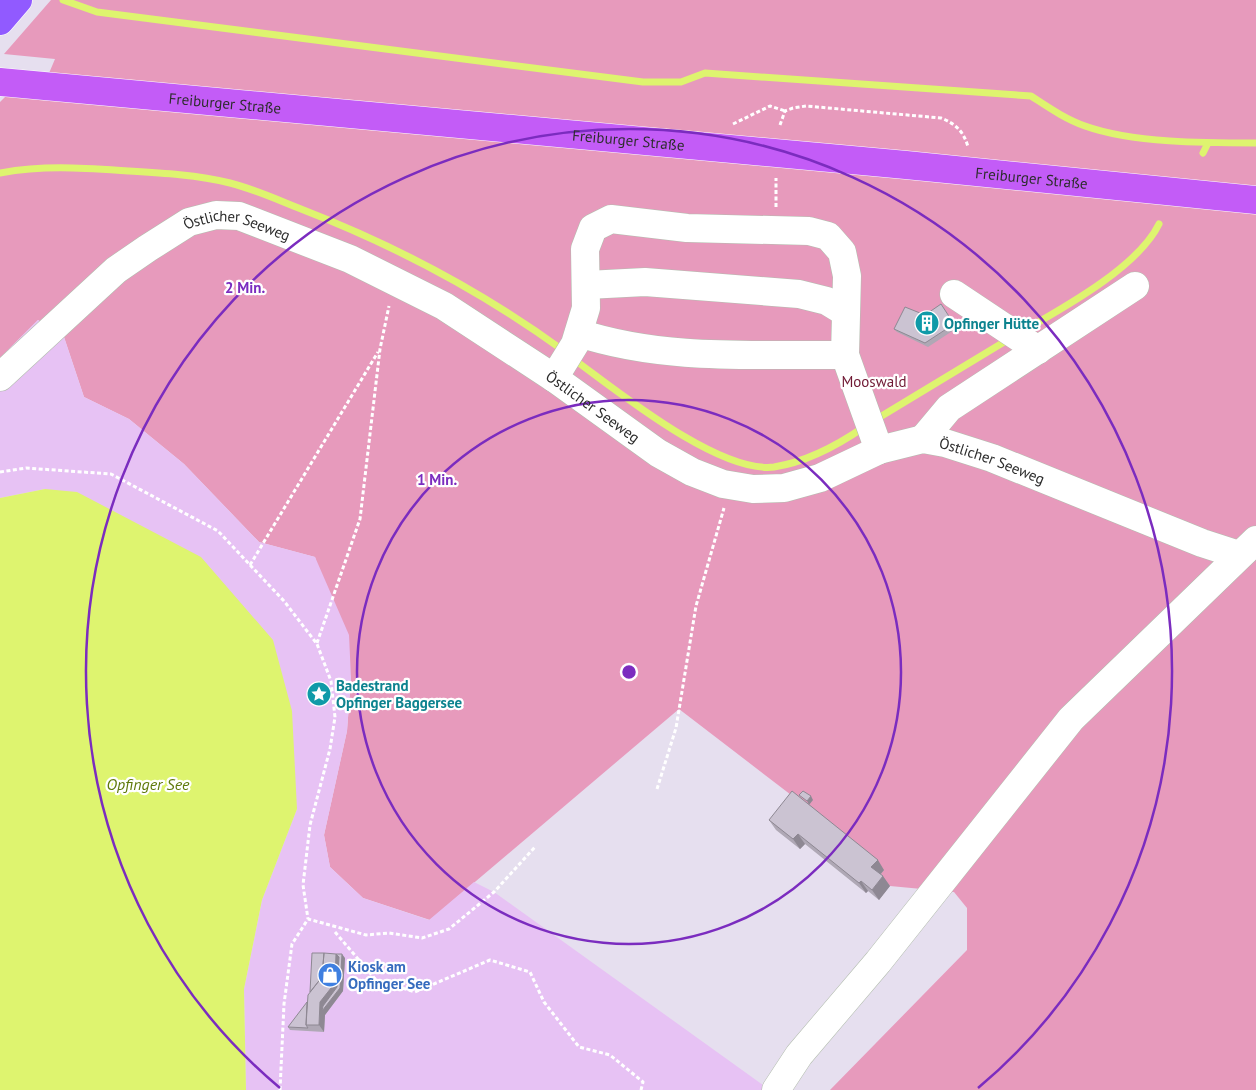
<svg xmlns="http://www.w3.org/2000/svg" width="1256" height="1090" font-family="'PT Sans',sans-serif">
<rect width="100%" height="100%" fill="#e6dfef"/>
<path fill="#e79abc" d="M51,0H1256V1090H830L967,950V908L954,892L890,886L799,801L679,709L430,920L363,898L330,867L324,835L347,731L351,678L315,557L259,542L184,464L129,419L84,397L64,337L38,320L0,358V102L7,95L39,97L55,59L4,54Z"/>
<path fill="#e7c2f4" d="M38,320L64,337L84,397L129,419L184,464L259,542L315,557L349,635L351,678L347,731L324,835L330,867L363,898L429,920L474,882L494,892L770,1090H246L244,989L262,900L297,809L45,489L0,498V358Z"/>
<path fill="#def46f" d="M45,489L77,492L201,557L273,640L292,711L297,809L262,900L244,989L246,1090H0V498Z"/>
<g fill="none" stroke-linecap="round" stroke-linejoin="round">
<path stroke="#def46f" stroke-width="7" d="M63,0L97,12L643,82H681L705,73L1031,96C1048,107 1065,119 1085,126C1132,143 1206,143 1256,143
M1203,153L1208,143
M0,173C46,165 82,168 128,171C162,173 197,175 230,183C254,189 278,200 301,209C394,245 483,292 564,351
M1023,331C1065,307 1138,267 1159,224
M572,358C616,390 719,474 774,467C806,462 838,445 864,427
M875,420L1009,339"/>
<defs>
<g id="minor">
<path d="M587,285L645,282L799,294L827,301L845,312"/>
<path d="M954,294L1038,350"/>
<path d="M579,333C664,361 756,354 845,355"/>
<path id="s1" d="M0,377L116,270L148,248L189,222L216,215L239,216L350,259L444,306L554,378L658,453L692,472L723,484L753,489L784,488L820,478L879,450L923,439L945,443L992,458L1202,543L1239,555"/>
<path d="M554,378L575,344L586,308L585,249L593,228L611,219L687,228L809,231L828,236L842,252L847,276L845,355L879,450"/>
<path d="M923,439L949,408L1135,286"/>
<path d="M776,1090L799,1055L878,962L1071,719L1256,540"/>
</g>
<g id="major">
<path id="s2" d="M0,82L906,165L1256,200"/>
</g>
<path id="highway" d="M0,21L18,0"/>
</defs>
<use href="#minor" stroke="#b3bdaf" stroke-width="29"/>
<use href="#major" stroke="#fff" stroke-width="29"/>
<use href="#highway" stroke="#fff" stroke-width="29"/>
<path stroke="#fff" stroke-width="3" stroke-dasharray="4 2.5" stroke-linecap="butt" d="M733,124L770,106L785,111
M780,125L785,111L793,108L806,106L941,118C956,124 964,132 968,147
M776,207V178
M0,472L26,468L111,474L218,531L284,601L317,644L331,681L335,717L330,749L310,825L303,885L308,919
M250,565L378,352
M317,643L360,519L380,349L389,306
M657,789L676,728L696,606L724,508
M335,932L376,980L415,992L490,960L530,972L544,1002L579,1047L610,1055L643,1082L641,1090
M280,1090L284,1004L292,944L308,919L366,935L389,933L422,938L449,929L494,892L535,847"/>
<use href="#minor" stroke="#fff" stroke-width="28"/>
<use href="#major" stroke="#c35cf7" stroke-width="28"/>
<use href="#highway" stroke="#915aff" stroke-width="28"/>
</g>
<path fill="#afa8b5" d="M941,304L957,328L928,347L897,332L894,329L925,315Z
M769,820L884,870L881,874L890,886L879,900L868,891L866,893L805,844L800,849L776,830Z
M345,958L343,991L325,1015L324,1032L290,1030L288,1027Z"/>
<path fill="#8e8893" d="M811,796L813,800L809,805L807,801Z
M798,834L805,844L800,849L793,839Z
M878,860L884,870L878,877L871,867Z
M883,876L890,886L879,900L872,890Z
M861,881L868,891L866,893L859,883Z
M336,954H342L345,958L343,991L325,1015L324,1032L319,1025L320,1002Z"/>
<path fill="#cbc3d2" stroke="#8e8893" d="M941,304L954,324L925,343L894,329L905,307L925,315Z
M792,791L878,860L871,867L883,876L872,890L861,881L859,883L798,834L793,839L769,820Z
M803,791L811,796L807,801L799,795Z
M312,953H324L322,977L310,992Z
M324,953L336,954L335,983L320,1002L319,1025H306L308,995L322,977Z
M336,954H342L340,988L322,1011L323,1006L337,987L339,957Z
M307,1002L306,1025L308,1028L288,1027Z"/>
<g fill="none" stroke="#7b2cbf" stroke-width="2.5">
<circle cx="629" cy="672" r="272"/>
<path d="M280 1088A543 543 0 1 1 978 1088"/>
</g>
<defs>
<symbol id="building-disc" viewBox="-11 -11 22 22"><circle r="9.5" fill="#0f9aa8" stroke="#fff"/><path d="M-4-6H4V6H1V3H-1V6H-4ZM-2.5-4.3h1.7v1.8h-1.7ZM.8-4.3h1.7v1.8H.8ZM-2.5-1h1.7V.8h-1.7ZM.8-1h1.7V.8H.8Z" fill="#fff"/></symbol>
<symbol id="sight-disc" viewBox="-11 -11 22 22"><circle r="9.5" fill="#0f9aa8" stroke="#fff"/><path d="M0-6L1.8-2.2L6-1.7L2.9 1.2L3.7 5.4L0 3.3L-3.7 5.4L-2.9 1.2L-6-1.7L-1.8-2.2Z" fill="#fff"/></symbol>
<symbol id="shop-disc" viewBox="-11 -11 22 22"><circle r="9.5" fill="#3f7fe0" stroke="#fff"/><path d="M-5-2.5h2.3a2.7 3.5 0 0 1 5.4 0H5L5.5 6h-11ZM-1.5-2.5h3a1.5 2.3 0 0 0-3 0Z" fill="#fff"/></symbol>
</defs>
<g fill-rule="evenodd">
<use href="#building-disc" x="913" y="309" width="28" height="28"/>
<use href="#sight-disc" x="305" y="680" width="28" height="28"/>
<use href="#shop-disc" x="316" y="961" width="28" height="28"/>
</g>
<g text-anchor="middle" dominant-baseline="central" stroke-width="4.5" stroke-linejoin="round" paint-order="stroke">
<g font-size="15" fill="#2d2d2d" stroke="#fff">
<text stroke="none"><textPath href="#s2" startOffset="226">Freiburger Straße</textPath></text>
<text stroke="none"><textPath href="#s2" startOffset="631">Freiburger Straße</textPath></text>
<text stroke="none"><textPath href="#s2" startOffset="1036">Freiburger Straße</textPath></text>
<text stroke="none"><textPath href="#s1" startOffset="295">Östlicher Seeweg</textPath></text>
<text stroke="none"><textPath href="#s1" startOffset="700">Östlicher Seeweg</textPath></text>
<text stroke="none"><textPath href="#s1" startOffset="1134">Östlicher Seeweg</textPath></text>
</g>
<g font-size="15" font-weight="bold" fill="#0d838f" stroke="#fff" text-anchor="start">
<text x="944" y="323">Opfinger Hütte</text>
<text x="336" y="685">Badestrand<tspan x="336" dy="17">Opfinger Baggersee</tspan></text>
</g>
<g font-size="15" fill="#6f1833" stroke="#fff">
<text x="874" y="381">Mooswald</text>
</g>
<g font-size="15" font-weight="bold" fill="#366cbe" stroke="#fff" text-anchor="start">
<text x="348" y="966">Kiosk am<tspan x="348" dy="17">Opfinger See</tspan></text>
</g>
<g font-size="16" font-style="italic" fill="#5f790b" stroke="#fff">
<text x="148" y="784">Opfinger See</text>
</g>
</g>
<circle cx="629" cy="672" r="8" fill="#7b2cbf" stroke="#fff" stroke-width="2.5"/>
<g font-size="15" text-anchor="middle" font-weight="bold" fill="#7b2cbf" stroke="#fff" stroke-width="4.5" stroke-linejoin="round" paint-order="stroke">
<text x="245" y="293">2 Min.</text>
<text x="437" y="485">1 Min.</text>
</g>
</svg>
